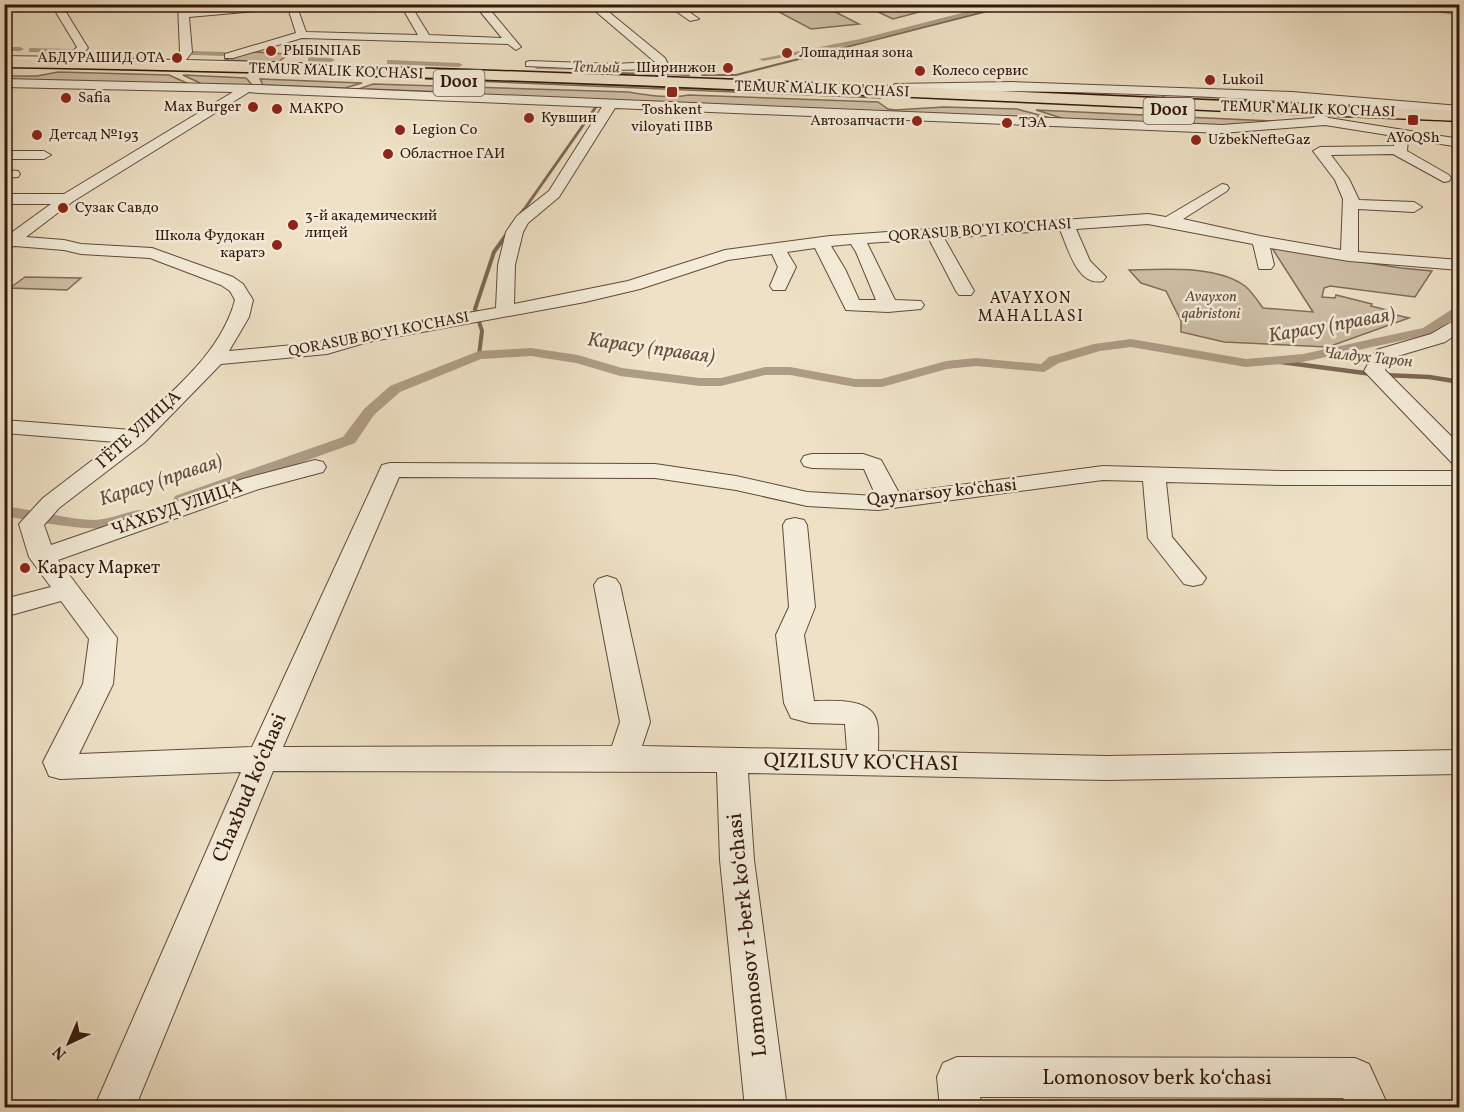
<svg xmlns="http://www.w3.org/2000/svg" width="1464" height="1112" font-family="Vollkorn,serif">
<rect width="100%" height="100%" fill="#eee1c5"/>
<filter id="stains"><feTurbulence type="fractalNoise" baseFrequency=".00333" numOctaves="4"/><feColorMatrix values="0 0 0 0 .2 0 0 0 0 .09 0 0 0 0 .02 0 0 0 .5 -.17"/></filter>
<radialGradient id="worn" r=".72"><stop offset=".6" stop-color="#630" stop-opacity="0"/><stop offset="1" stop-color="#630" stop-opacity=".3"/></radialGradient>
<path fill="#cebfa6" stroke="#806c59" stroke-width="1.5" d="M916,4L921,7L913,9L919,12L893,19L863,5Z
M815,5H822L859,24L811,29L777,11Z
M256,52L289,54L278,62L225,60L238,53Z
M283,71L858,95L881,98L279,73Z
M58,72L169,75L189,84L5,80V76H37Z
M183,75L246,78L253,86L202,84Z
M260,79L362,83L345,88L263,85Z
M373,84L628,92C648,95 669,99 689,95L878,102L888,109L895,110L944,107L1017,109L1054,119L472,96L471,93L367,89L364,92L353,91Z
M1161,93L1299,99L1403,109L1341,108L1315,102L1272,105L1166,101Z
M1036,110L1271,121L1270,124L1247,126L1068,120Z
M1272,248L1401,268L1432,271L1415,297L1330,286L1324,288L1322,297L1335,298L1336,295L1372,304L1371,306L1387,310V313L1409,318L1328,347L1224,342L1181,332V321L1166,291L1141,283L1129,270C1164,269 1216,265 1245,286C1252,292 1258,301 1263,308L1313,312Z
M25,277L81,278L67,290L10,288Z"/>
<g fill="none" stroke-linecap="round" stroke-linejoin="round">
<path stroke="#7c6855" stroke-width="2" d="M615,73L653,74
M664,74L689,75
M702,75H736L1015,4"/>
<path stroke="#7c6855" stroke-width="3" d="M523,211L598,104"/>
<path stroke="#7c6855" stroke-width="4" d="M518,218L524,210
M479,355L482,331L475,309L494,252L509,231
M1273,361L1280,362"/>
<path stroke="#7c6855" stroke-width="4.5" d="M1273,361L1372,374
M1384,375L1429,377L1460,382"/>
<path fill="#ae9d86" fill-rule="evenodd" d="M997,4H1010L860,43L763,61L759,59L860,39Z
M1388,4H1409L1460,12V16Z
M4,47H20L24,49L20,51H4Z
M29,48L72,49L76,51L72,53L32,52H29Z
M192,51L224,52L228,54L224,56L195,55H192Z
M311,57L331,58L335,60L331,62L308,61V57Z
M390,60L459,63L463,65L459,67L387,64V60Z
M696,64H699V68L667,70L663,68L667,66Z
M539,65L579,66L583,68L579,70L536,69L535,67Z
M1460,304V314L1432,334L1303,362L1246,367L1131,347L1100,351L1059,363L1044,372L976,366L947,369L882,387H855L790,375H765L721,386H700L620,376L576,363L531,356L481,359L400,392L374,415L355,443L187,504L181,505L173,500L175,496L343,437L364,409L390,386L479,351L531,348L578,355L622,368L700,378H721L765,367H790L855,379H881L946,361L976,358L1041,364L1049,357L1094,344L1131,339L1246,359L1303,354L1423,328Z
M4,506C34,510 65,519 94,520C112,520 135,507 150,510L153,514C131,543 36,521 4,516Z"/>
<defs>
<path id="minor" d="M51,4H61L88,48L79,57L175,60L180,52L178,4H188V11L262,4H296L306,32L418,35L400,4H410L429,35L502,38L474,4H485L521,47L516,50L508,44L302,38L233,58H225V54L296,33L288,8L189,17L192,52L186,60L301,63L307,66L305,68L4,62V56L67,57L77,47Z
M587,4H599L665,58L668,65L664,75H656L655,69L613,70L526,66V62L530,61L613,64L655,62Z
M666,4H678L699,19L690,21Z
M4,79L259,85L1222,125L1314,118L1315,114L1320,113L1329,118L1460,139V147L1408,139L1407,151L1449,175L1451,178L1449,181L1444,182L1393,154L1331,155L1349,179L1359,200L1414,202L1422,207L1414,212L1358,209V252L1460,260V270L1349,261L1270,248L1274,265L1271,269H1259L1253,244L1148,224L1076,229L1090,261L1106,277L1103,281C1077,287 1068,247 1060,230L944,238L974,291L971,295H959L956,291L929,239L867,243L895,300L921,301L924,305L921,309L888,312L846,310L815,248L787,252L796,267L785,290H773L770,286L778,267L772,254L728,260L640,289L585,302L368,342L327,354L221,364L145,442L59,508L44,525L51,545L243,479L315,460L323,462L326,467L323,472L259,489L58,560L117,638L113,684L79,754L252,747L382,465L390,463L655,464L736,476L807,492L876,496L864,469L812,468L804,466L801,461L804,456L812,454H863L881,460L899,493L1103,466L1283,471H1460V485H1283L1166,482L1172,537L1206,578L1202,584L1193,586L1184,584L1148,538L1143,481L1103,480L878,510L807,506L736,490L655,478L399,477L283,747L612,746L620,722L594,585L598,579L607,576L616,579L620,585L650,722L642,746L847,750L845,724L810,723L791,718L784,703L776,635L789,607L783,525L786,520L795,518L804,520L807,525L815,607L804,635L814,701C832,701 872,697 877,722C879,731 878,742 878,751L1106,756L1460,750V774L1106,780L748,773L754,860L787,1108H745L720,860L717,772L273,771L135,1108H94L241,772L60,779L49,776L43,762L83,684L89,639L61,601L4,617V599L51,587L29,557L19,524L43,498L116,442L4,433V420L132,430C170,392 221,354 235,300L230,291L221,285L150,258L81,254L64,250L15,246L4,248V238L51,204H4V194H64L233,92L4,87ZM249,92L259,93L602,107L549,191L517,216L506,232L498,265L496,308L365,331L325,342L229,351L249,317L253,300L243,284L233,277L152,248L81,244L64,240L26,237L72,202ZM615,108L1222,133L1325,125L1394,136V146L1320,147L1313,151L1335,180L1343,199L1341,250L1260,236L1183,219L1227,191L1229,188L1227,185L1222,184L1166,217L1148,214L830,236L725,250L628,281L514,304L515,265L523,232L528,223L559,197ZM851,244L856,252L876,300H859L845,269L831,246Z
M1012,82L1292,92L1460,106V114C1272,98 1084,88 895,92L889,88L895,84Z
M4,151H44L51,155L44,159H4Z
M4,170L18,171L20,174L18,177L4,178Z
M1460,317V332L1445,342L1391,358L1385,370L1460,445V465L1452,463L1364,371L1376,350L1431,334Z
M957,1057L1355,1058L1369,1064L1389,1108H1348L1343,1098L980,1097L982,1108H940L937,1077L943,1063Z"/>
<path id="major" d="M1432,4H1460V11Z"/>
<path id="highway" d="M4,59C490,65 975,91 1460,111V121C975,101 489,74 4,67Z"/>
</defs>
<use href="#minor" stroke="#614a3a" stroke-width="2"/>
<use href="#major" stroke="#32180c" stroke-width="2"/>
<use href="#highway" stroke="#32180c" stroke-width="3"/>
<use href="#minor" fill="#f4ecd9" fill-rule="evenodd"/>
<use href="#major" fill="#eee1c5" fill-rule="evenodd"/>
<use href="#highway" fill="#eee1c5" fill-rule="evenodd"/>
</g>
<g fill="#8f2418" stroke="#f4ecd9" stroke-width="2">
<circle cx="271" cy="51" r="6"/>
<circle cx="787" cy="53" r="6"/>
<circle cx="177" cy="58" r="6"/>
<circle cx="728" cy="68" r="6"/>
<circle cx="920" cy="71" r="6"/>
<circle cx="1210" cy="80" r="6"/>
<rect x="666" y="86" width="12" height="12" rx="3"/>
<circle cx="66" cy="98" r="6"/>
<circle cx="253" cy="107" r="6"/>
<circle cx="277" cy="109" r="6"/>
<circle cx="529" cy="118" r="6"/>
<rect x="1407" y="114" width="12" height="12" rx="3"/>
<circle cx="917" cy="121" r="6"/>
<circle cx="1007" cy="123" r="6"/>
<circle cx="400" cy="130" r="6"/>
<circle cx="37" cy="135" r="6"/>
<circle cx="1196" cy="140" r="6"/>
<circle cx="388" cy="154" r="6"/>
<circle cx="63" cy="208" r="6"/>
<circle cx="293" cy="225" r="6"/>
<circle cx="277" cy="245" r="6"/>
<circle cx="25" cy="568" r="6"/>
</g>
<g text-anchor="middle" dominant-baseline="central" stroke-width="5" stroke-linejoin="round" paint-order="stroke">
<g font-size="15" fill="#32180c" stroke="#f4ecd9" text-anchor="start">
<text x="283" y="51">РЫБINПАБ</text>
<text x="799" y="53">Лошадиная зона</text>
<text x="165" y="58" text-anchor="end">АБДУРАШИД ОТА</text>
<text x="716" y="68" text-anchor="end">Ширинжон</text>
<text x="932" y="71">Колесо сервис</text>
<text x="1222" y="80">Lukoil</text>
<text x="78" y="98">Safia</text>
<text x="241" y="107" text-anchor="end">Max Burger</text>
<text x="289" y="109">МАКРО</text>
<text x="672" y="110" text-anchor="middle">Toshkent<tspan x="672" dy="17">viloyati IIBB</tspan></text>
<text x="541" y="118">Кувшин</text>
<text x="905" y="121" text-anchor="end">Автозапчасти</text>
<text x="1019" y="123">ТЭА</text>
<text x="412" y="130">Legion Co</text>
<text x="49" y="135">Детсад №193</text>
<text x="1413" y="138" text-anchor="middle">AYoQSh</text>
<text x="1208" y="140">UzbekNefteGaz</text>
<text x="400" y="154">Областное ГАИ</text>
<text x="75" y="208">Сузак Савдо</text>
<text x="305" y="216">3-й академический<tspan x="305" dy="17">лицей</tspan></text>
<text x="265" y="236" text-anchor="end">Школа Фудокан<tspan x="265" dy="17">каратэ</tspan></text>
</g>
<g font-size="15" fill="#32180c" stroke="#f4ecd9">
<text transform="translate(336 72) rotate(2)">TEMUR MALIK KO'CHASI</text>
<text transform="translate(822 90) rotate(2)">TEMUR MALIK KO'CHASI</text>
<text transform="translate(1308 110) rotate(2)">TEMUR MALIK KO'CHASI</text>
<text transform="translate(980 231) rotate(-4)">QORASUB BO'YI KO'CHASI</text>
<text transform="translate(379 335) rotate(-11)">QORASUB BO'YI KO'CHASI</text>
</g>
<g font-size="15" font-style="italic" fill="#614a3a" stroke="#f4ecd9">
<text x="1211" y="297">Avayxon<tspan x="1211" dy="17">qabristoni</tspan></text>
</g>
<g font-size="16" font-style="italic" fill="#644d3d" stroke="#f4ecd9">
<text transform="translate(596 68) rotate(1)">Теплый</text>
<text transform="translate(1368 358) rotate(6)">Чалдух Тарон</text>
</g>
<g fill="#f4ecd9" stroke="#6c584a" stroke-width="1.5">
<rect x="433.5" y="70" width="51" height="26" rx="4.5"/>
<rect x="1143.5" y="98" width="51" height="26" rx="4.5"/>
</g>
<g font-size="16" font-weight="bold" fill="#32180c">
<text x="459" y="83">D001</text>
<text x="1169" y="111">D001</text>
</g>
<g font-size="16" letter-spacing="1.5" fill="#32180c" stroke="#f4ecd9">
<text x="1031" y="299">AVAYXON<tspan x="1031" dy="18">MAHALLASI</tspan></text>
</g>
<g font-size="18" fill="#32180c" stroke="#f4ecd9">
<text transform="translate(139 430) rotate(-42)">ГЁТЕ УЛИЦА</text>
<text transform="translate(942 493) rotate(-6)">Qaynarsoy koʻchasi</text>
<text transform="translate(177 509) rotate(-19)">ЧАХБУД УЛИЦА</text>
</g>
<g font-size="18" fill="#32180c" stroke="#f4ecd9" text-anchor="start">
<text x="37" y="568">Карасу Маркет</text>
</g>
<g font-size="20" font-style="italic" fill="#644d3d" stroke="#f4ecd9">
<text transform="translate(1332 326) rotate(-10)">Карасу (правая)</text>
<text transform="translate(651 349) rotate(8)">Карасу (правая)</text>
<text transform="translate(161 481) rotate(-18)">Карасу (правая)</text>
</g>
<g font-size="21" fill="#32180c" stroke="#f4ecd9">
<text transform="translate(861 763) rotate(1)">QIZILSUV KO'CHASI</text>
<text transform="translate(250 788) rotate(-67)">Chaxbud koʻchasi</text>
<text transform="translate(748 935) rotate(-96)">Lomonosov 1-berk koʻchasi</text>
<text x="1157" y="1078">Lomonosov berk koʻchasi</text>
</g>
</g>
<rect width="1464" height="1112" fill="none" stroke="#eee1c5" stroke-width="24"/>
<rect x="6" y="6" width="1452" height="1100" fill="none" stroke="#32180c" stroke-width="3"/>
<rect x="12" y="12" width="1440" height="1088" fill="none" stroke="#32180c" stroke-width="1.5"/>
<g transform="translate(69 1043) rotate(224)" stroke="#f4ecd9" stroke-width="4.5" paint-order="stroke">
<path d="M0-4.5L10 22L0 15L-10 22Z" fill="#32180c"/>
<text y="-9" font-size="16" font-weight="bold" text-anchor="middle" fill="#32180c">N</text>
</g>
<rect width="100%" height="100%" filter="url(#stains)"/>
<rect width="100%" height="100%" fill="url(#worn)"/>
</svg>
